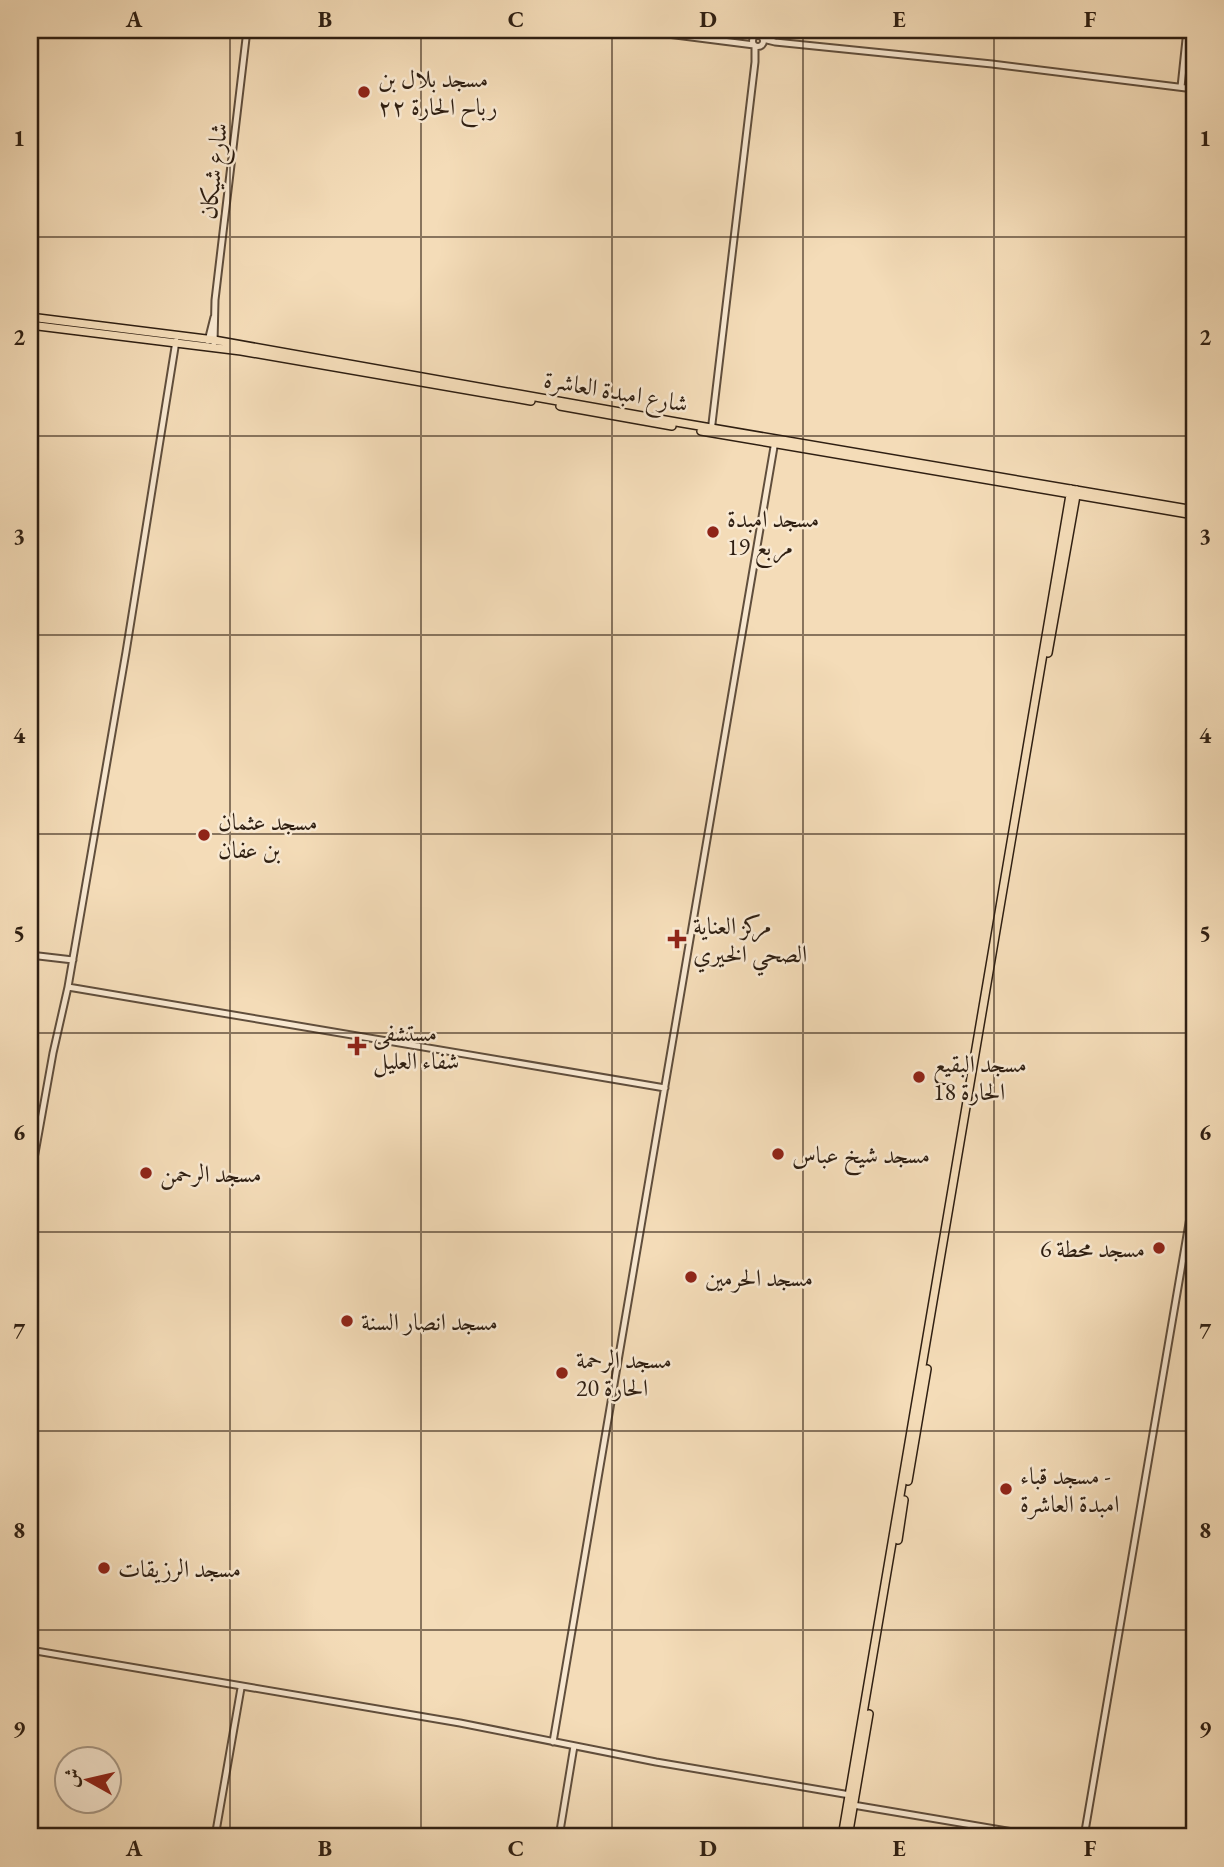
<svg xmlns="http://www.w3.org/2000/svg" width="1224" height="1867" font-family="'EB Garamond',Amiri,serif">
<rect width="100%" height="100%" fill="#f4dcb8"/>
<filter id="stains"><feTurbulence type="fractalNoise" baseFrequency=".00286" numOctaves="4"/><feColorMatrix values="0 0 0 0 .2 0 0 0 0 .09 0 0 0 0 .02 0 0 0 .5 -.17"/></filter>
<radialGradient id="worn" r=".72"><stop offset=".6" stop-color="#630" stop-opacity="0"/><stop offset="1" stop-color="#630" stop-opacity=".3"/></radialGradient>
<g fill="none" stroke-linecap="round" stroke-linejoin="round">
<defs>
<path id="minor" d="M636,30L754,45
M752.5 41a5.5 5.5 0 1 1 11 0a5.5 5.5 0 1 1-11 0Z
M763,39L775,42L992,64L1194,89
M1181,87L1187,30
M208,341L214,317
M214,343L215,300L247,30
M711,432L755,62V46
M30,955L73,960
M68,987L126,652L176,341
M30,1181L53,1053L68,987L665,1088
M30,1650L460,1723L656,1762L850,1795
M553,1742L775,441
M853,1805L1043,1837
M215,1837L241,1688
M559,1837L574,1746
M1084,1837L1194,1194"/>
<path id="major" d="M30,317L214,340L682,423L1194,510
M30,325L241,351L531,401
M560,406L672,426
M701,431L1194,515
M1048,653L1077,490
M908,1481L927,1369
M898,1540L904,1500
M842,1837L1071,489
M848,1837L869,1714"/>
</defs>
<use href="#minor" stroke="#604e3c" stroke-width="9"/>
<use href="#major" stroke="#2f1f12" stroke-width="10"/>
<use href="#minor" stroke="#f8e8d1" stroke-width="5"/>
<use href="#major" stroke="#f4dcb8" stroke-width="7"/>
</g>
<path fill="none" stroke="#2f1f12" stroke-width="2" stroke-opacity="0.55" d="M230,30V1837M421,30V1837M612,30V1837M803,30V1837M994,30V1837M30,237H1194M30,436H1194M30,635H1194M30,834H1194M30,1033H1194M30,1232H1194M30,1431H1194M30,1630H1194"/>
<g fill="#8f2418" stroke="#f8e8d1" stroke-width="2.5">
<circle cx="364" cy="92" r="7"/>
<circle cx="713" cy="532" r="7"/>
<circle cx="204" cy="835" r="7"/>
<path d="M673.5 928.5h7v7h7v7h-7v7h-7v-7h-7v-7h7z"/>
<path d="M353.5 1035.5h7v7h7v7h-7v7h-7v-7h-7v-7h7z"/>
<circle cx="919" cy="1077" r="7"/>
<circle cx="778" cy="1154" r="7"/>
<circle cx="146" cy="1173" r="7"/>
<circle cx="1159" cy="1248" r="7"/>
<circle cx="691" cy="1277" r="7"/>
<circle cx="347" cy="1321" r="7"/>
<circle cx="562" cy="1373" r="7"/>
<circle cx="1006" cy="1489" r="7"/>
<circle cx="104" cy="1568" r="7"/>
</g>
<g text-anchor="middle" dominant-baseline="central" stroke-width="5" stroke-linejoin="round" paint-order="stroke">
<g font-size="24" fill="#2f1f12" stroke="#f8e8d1" text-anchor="start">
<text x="378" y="78">مسجد بلال بن<tspan x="378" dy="28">رباح الحارة ٢٢</tspan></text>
<text x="727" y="518">مسجد امبدة<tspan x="727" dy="28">مربع 19</tspan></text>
<text x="218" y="821">مسجد عثمان<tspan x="218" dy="28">بن عفان</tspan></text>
<text x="693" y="925">مركز العناية<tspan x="693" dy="28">الصحي الخيري</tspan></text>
<text x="373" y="1032">مستشفى<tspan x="373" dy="28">شفاء العليل</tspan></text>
<text x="933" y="1063">مسجد البقيع<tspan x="933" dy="28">الحارة 18</tspan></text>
<text x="792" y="1154">مسجد شيخ عباس</text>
<text x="160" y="1173">مسجد الرحمن</text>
<text x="1145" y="1248" text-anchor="end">مسجد محطة 6</text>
<text x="705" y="1277">مسجد الحرمين</text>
<text x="361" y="1321">مسجد انصار السنة</text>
<text x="576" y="1359">مسجد الرحمة<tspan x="576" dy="28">الحارة 20</tspan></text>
<text x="1020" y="1475">مسجد قباء -<tspan x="1020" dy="28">امبدة العاشرة</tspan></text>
<text x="118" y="1568">مسجد الرزيقات</text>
</g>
<g font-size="24" fill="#2f1f12" stroke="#f8e8d1">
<text transform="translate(213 171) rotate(-83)">شارع شيكان</text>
<text transform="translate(616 391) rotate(10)">شارع امبدة العاشرة</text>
</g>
</g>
<rect width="1224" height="1867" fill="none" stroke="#f4dcb8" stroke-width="77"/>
<g transform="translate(88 1780) rotate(278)"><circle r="33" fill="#f8e8d1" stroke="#a89885" stroke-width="2"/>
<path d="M0-5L12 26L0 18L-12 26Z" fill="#8f2418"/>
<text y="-10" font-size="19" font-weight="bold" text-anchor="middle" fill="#2f1f12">ش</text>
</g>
<rect x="38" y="38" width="1148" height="1790" fill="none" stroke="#2f1f12" stroke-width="2.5"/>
<g font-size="23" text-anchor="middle" font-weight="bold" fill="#2f1f12">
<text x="134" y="27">A</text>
<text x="325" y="27">B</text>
<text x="516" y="27">C</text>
<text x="708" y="27">D</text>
<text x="899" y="27">E</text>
<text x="1090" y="27">F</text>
<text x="19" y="146">1</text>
<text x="1205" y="146">1</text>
<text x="19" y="345">2</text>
<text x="1205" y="345">2</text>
<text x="19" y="544">3</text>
<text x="1205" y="544">3</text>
<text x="19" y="743">4</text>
<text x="1205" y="743">4</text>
<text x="19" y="941">5</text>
<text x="1205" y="941">5</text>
<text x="19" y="1140">6</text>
<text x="1205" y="1140">6</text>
<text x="19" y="1339">7</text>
<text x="1205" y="1339">7</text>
<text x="19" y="1538">8</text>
<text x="1205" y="1538">8</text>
<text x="19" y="1737">9</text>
<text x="1205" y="1737">9</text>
<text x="134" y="1856">A</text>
<text x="325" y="1856">B</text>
<text x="516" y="1856">C</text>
<text x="708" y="1856">D</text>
<text x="899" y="1856">E</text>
<text x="1090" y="1856">F</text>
</g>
<rect width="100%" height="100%" filter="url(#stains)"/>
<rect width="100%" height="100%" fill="url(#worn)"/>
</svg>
